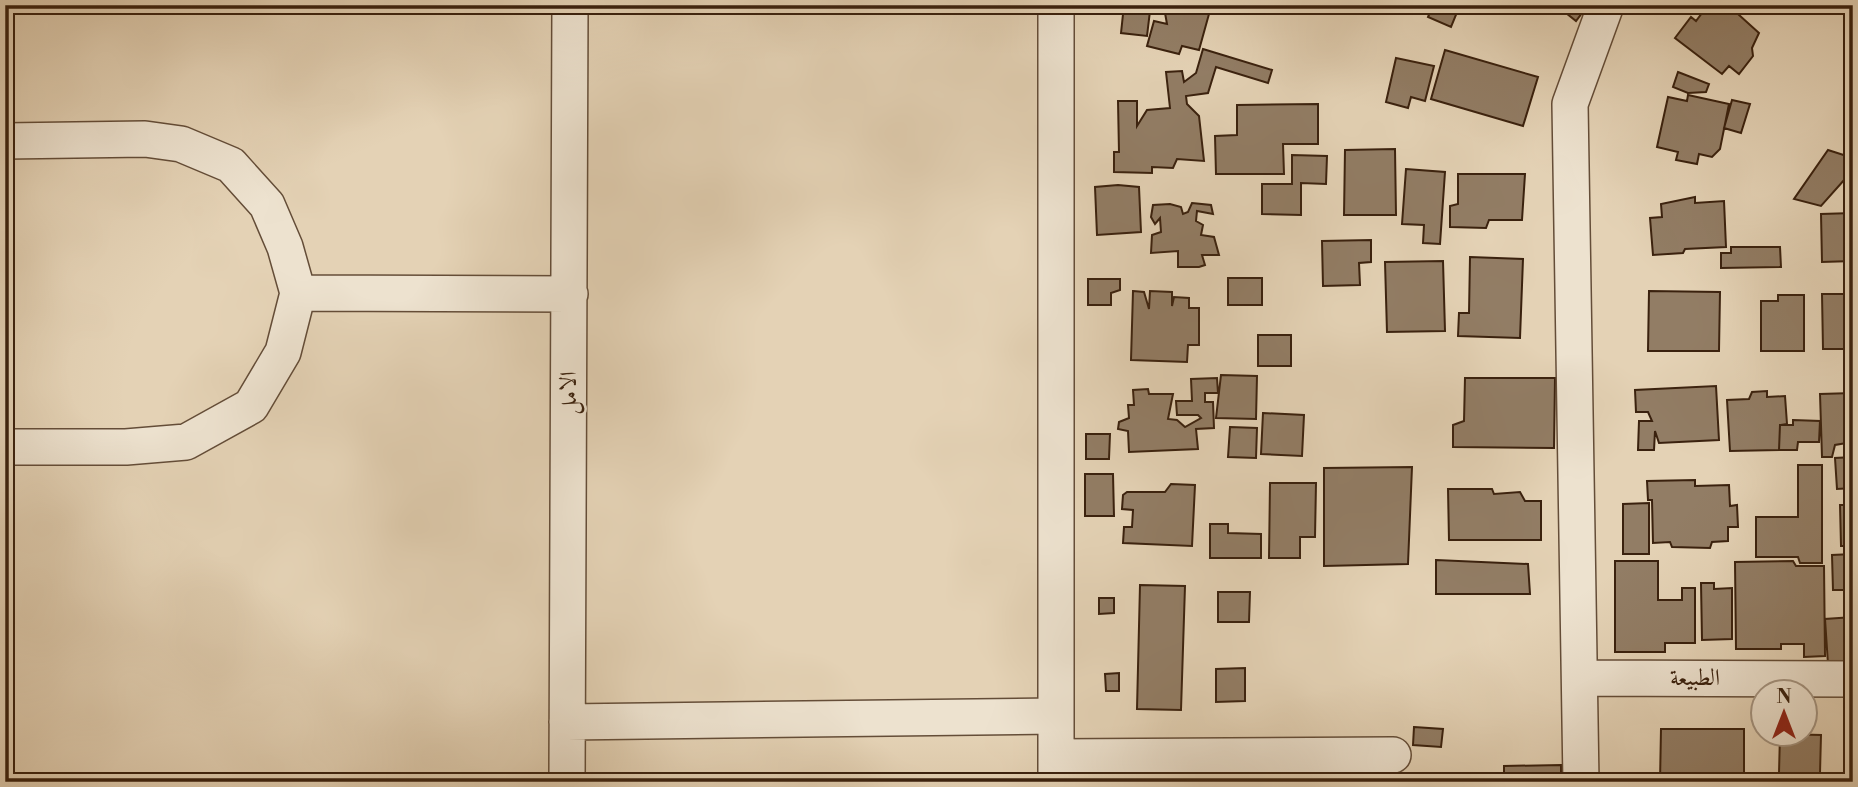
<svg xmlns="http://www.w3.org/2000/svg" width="1858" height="787" font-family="'Libre Bodoni',Amiri,serif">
<rect width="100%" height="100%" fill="#e4d2b5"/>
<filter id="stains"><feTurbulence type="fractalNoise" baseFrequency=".00286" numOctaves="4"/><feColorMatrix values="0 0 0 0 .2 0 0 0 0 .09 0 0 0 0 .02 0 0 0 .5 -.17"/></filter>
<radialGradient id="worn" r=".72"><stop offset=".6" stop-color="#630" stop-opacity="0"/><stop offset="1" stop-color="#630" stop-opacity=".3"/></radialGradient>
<path fill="#927d65" stroke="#3a210e" stroke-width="2" d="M1124,5H1193L1194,10L1209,14L1199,50L1182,46L1179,54L1147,46L1154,21L1167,24L1165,13L1150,11L1147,36L1121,33Z
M1254,5H1276L1274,12Z
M1433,5H1460L1451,27L1428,17Z
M1556,5H1588L1576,21Z
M1708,5H1728L1759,33L1752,48L1753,56L1739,74L1729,66L1722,74L1675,38L1691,17L1696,21Z
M1203,49L1272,70L1268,83L1216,67L1208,93L1186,96L1187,104L1199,116L1204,161L1177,159L1173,168L1152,167V173L1114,172V152H1119L1118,101H1137V126L1147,110L1170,108L1166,72L1182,71L1184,82L1196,73Z
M1445,50L1538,77L1523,126L1431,99Z
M1396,58L1434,66L1425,101L1411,97L1408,108L1386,102Z
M1678,72L1709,84L1706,92L1688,93L1673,87Z
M1688,95L1729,104L1720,149L1712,157L1699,154L1697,164L1676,160L1678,152L1657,147L1668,97L1687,101Z
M1732,100L1750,104L1741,133L1724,128Z
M1318,104V144H1283L1284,174H1216L1215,136L1237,135V105Z
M1395,149L1396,215H1344L1345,150Z
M1828,150L1853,158V170L1821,206L1794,199Z
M1292,155L1327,156L1326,184L1301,183V215L1262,214V184H1292Z
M1406,169L1445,172L1440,244L1423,243L1424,225L1402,224Z
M1458,174H1525L1522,220H1489L1486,228L1450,227V206L1458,204Z
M1118,185L1139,187L1141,232L1097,235L1095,187Z
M1695,197V203L1724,201L1726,247L1685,249L1683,253L1653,255L1650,218L1662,217L1661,204Z
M1192,203L1211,205L1213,214L1197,211L1196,221L1203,225L1201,235L1214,237L1219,255H1202L1205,265L1199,267H1178V251L1151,253L1152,235L1161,232L1160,218L1155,224L1151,217L1153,205L1170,204L1181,207L1183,214L1188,212Z
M1853,213V261L1822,262L1821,214Z
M1371,240V262L1359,263L1360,285L1323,286L1322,241Z
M1731,247H1780L1781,267L1721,268V253H1731Z
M1470,257L1523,259L1520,338L1458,336L1459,313H1469Z
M1443,261L1445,331L1387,332L1385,262Z
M1228,278H1262V305H1228Z
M1088,279H1120V290L1111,293V305H1088Z
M1133,291L1144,292L1149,309L1150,291L1172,292V306L1174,297L1189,298V308H1199V345H1188L1187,362L1131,360Z
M1649,291L1720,292L1719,351H1648Z
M1822,294H1853V349H1823Z
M1778,295H1804V351H1761V301H1778Z
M1258,335H1291V366H1258Z
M1221,375L1257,376L1256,419L1216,418Z
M1217,378L1218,393H1205V402H1213L1214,428L1196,429L1198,449L1129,452L1128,431L1118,429L1119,422L1129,418L1128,405H1134L1133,390L1148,389L1149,394H1173L1168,419L1177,420L1185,427L1201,418L1198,415H1177L1176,401H1192L1191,379Z
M1465,378H1555L1554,448L1453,447V425L1464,421Z
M1716,386L1719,440L1659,443L1655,431L1654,450H1638L1639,421H1652L1648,412H1636L1635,390Z
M1767,391V397L1785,396L1787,424L1780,425L1779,450L1730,451L1727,400L1749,399L1752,392Z
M1853,393V442L1835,445L1832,457H1822L1820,394Z
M1263,413L1304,415L1302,456L1261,454Z
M1793,420L1820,421L1819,442H1798L1797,450H1779L1780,425H1793Z
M1230,427L1257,428L1256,458L1228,457Z
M1086,434H1110L1109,459H1086Z
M1853,457V488L1837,489L1835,458Z
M1798,465H1822V563H1800L1798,557H1756V517H1798Z
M1412,467L1408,564L1324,566V468Z
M1085,474H1113L1114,516H1085Z
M1695,480V486L1729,485L1730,506L1737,505L1738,527H1728V541L1712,542L1710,548L1672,547L1670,542L1653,543L1652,500H1648L1647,481Z
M1270,483H1316L1315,537H1300V558H1269Z
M1171,484L1195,485L1192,546L1123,543L1124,527H1132L1133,510L1122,509L1123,495L1127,492H1165Z
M1448,489H1492L1494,494L1520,492L1525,501H1541V540H1449Z
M1649,503V554H1623V504Z
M1840,505H1853V546H1841Z
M1210,524H1228V533L1261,534V558H1210Z
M1853,554V590H1833L1832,555Z
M1436,560L1528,564L1530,594H1436Z
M1615,561H1658V600H1682V588H1695V643H1665V652H1615Z
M1793,561L1796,566H1824L1825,656L1804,657V644H1781V649H1736L1735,562Z
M1701,583H1714V589L1732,588V639L1702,640Z
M1140,585L1185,586L1181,710L1137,709Z
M1218,592H1250L1249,622H1218Z
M1099,598H1114V613L1099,614Z
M1853,617V662L1828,664L1825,619Z
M1245,668V701L1216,702V669Z
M1119,673V691H1106L1105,674Z
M1414,727L1443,729L1441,747L1413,745Z
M1661,729H1744V782H1660Z
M1845,730H1853V782H1844Z
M1780,734L1821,735L1820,773H1779Z
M1300,760L1299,782H1234V772Z
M1561,765V782L1504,780V766Z
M1307,777L1319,778V782H1307Z"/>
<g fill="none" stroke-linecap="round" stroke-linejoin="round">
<defs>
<path id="minor" d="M1056,5V782
M5,141L145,139L181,144L231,165L267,205L285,247L298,293L283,352L251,406L186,442L126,447H5
M298,293L570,294
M1580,678L1853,679
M567,722L1056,716
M1056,757L1393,755
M567,782L570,5
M1581,782L1570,104L1606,5"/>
</defs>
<use href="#minor" stroke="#644d38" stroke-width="38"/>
<use href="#minor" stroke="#ede2cf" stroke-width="35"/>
</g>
<g text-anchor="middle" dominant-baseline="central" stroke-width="5" stroke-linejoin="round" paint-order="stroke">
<g font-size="23" fill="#3a210e" stroke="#ede2cf">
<text transform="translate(569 393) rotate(-90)">الامل</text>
<text x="1695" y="678">الطبيعة</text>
</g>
</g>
<rect width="1858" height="787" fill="none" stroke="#e4d2b5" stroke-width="28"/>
<rect x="7" y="7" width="1844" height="773" fill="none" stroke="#3a210e" stroke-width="3.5"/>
<rect x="14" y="14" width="1830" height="759" fill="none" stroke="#3a210e" stroke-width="2"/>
<g transform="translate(1784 713)"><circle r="33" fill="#ede2cf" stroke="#a59582" stroke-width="2"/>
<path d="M0-5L12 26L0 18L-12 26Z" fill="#8f2418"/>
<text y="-10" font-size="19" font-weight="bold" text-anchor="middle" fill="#3a210e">N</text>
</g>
<rect width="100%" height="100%" filter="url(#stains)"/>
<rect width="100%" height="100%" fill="url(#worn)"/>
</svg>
